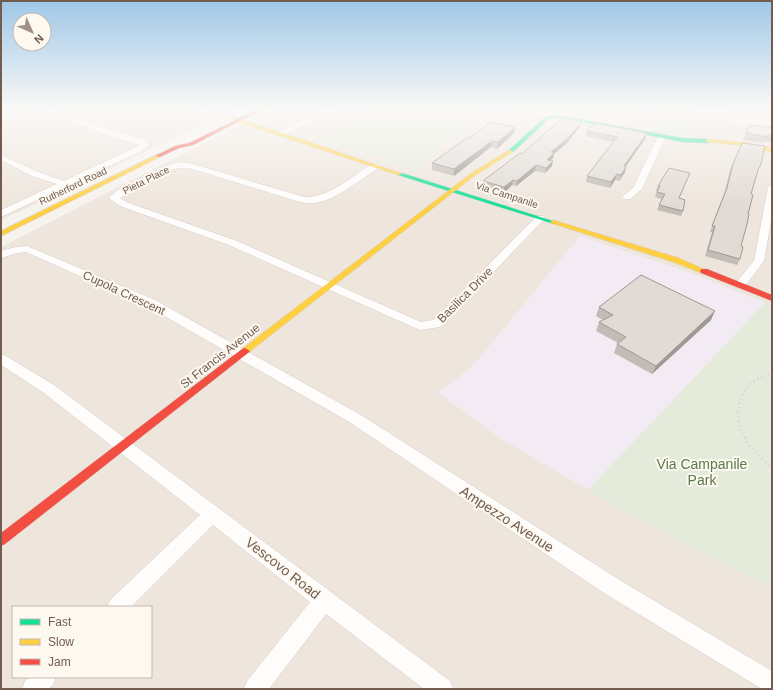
<svg xmlns="http://www.w3.org/2000/svg" width="773" height="690" font-family="Arial,sans-serif">
<rect width="100%" height="100%" fill="#f6f2ee"/>
<path fill="#eee5dc" fill-rule="evenodd" d="M1,110H233L1,220Z
M269,110H370L321,139L414,169L486,110H640L651,112L686,135L697,117L772,130V689H1V247ZM13,607H151V677H13Z"/>
<path fill="#f3ebf3" d="M580,236L694,274L765,303L588,490L500,438L437,392L470,369Z"/>
<path fill="#e4ebda" d="M370,110H486L414,169L320,139Z
M640,110H700L686,135L659,131L651,112Z
M765,303L772,306V590L628,513L588,490Z"/>
<path fill="#d0e3e6" d="M716,110H772V117L762,115L759,117L746,111Z"/>
<g fill="none" stroke-linecap="round" stroke-linejoin="round">
<defs>
<path id="street" d="M46,110H55L112,131L145,140L149,145L144,150L1,217V210L57,184L32,176L1,160V155L38,172L64,181L140,145L106,135L47,111Z
M193,110H204L237,119L233,121Z
M321,110H330L284,135H278L277,133Z
M659,134H665L666,136L642,189L630,199H624L622,197L633,188Z
M180,162L193,164L304,197C329,198 351,177 372,164H378L379,166L378,168C356,182 328,209 300,202L189,168H180L174,169L120,198L126,202L237,241L421,322L433,320L438,316L537,216H543L545,218L446,322L440,327L420,330L229,245L120,206L109,198L116,191L168,165Z
M772,184V215L764,261L744,287H736L734,285L754,261L768,187Z
M27,246L155,300L361,415L618,579L772,671V689H762L604,593L351,423L147,306L26,252L17,253L1,258V251L16,247Z
M1,354L6,356L54,385L450,681L453,689H424L326,614L269,689H244L247,681L310,602L213,525L131,607H107L110,600L200,515L44,393L1,365Z
M30,677H56L53,685L48,689H22L25,681Z"/>
<path id="fast" d="M558,115L682,138L708,139L711,141L708,143L682,142L558,117L549,119L513,152H509V150L545,117Z
M398,173H402L556,222L553,224L551,223L398,175Z"/>
<path id="slow" d="M233,117L298,138L403,174L398,175L231,120L230,119Z
M708,139L748,143L772,148V152L748,146L706,142V140Z
M509,150L514,151L474,176L248,353H242L240,351L242,349L470,174Z
M158,154L160,155V157L1,236V231Z
M553,220L679,258L708,271L704,273H701L673,262L551,223L550,222Z"/>
<path id="jam" d="M256,110H261L193,145L179,148L160,157L155,156L175,146L189,143Z
M701,269H707L772,295V301L701,273L700,271Z
M245,348L250,351L248,353L5,544L1,546V533L242,349Z"/>
</defs>
<use href="#street" stroke="#d4cec9" stroke-width="1"/>
<use href="#fast" stroke="#d4cec8" stroke-width="1"/>
<use href="#slow" stroke="#d4cec8" stroke-width="1"/>
<use href="#jam" stroke="#d4cec8" stroke-width="1"/>
<path stroke="#d7d1cd" stroke-width="1" stroke-dasharray="0.5 2" stroke-linecap="butt" d="M694,115L753,125
M688,132L694,110"/>
<path stroke="#d7d1cd" stroke-width="2" stroke-dasharray="1 3" stroke-linecap="butt" d="M757,379L772,373"/>
<path stroke="#d7d1cd" stroke-width="2.5" stroke-dasharray="1 3.5" stroke-linecap="butt" d="M758,378C750,382 744,390 741,399C731,427 751,451 772,468"/>
<use href="#street" fill="#fefdfc" fill-rule="evenodd"/>
<use href="#fast" fill="#16e098" fill-rule="evenodd"/>
<use href="#slow" fill="#ffcf43" fill-rule="evenodd"/>
<use href="#jam" fill="#f24e42" fill-rule="evenodd"/>
</g>
<path fill="#c2bcb7" d="M582,122L580,127L566,144L554,154L553,158L551,161L552,166L545,173L535,171L516,186L512,185L504,193L482,186L483,181L522,154Z
M748,126L772,128V143L765,141V143L743,140Z
M587,131L645,139L625,166L626,167L625,172L619,181L615,180L610,188L586,182L587,176L613,142L586,136Z
M514,133L497,149L491,147L454,176L432,170V163Z
M742,143L758,171L751,194L741,246L740,259L737,265L705,256L712,232H710L724,194L730,170Z
M669,168L683,211L681,216L657,210L662,199L655,197L657,191H656L658,186Z
M599,307L711,320L652,374L614,353L617,344L618,343L596,331L599,322L603,320L596,316Z"/>
<path fill="#9e9995" d="M582,122L580,127L566,144L554,154L553,158L546,165L547,160L551,152Z
M515,127L514,133L497,149L498,142Z
M647,133L645,139L622,172L624,166Z
M492,141L491,147L454,176V169Z
M553,161L552,166L545,173L546,168Z
M536,165L535,171L516,186L517,181Z
M626,167L625,172L619,181L621,175Z
M617,174L615,180L610,188L611,182Z
M513,180L512,185L504,193V187Z
M715,311L711,320L652,374L656,366Z"/>
<path fill="#e2dbd5" stroke="#9e9995" d="M562,118L582,122L567,139L551,152L554,153L547,160L553,161L546,168L536,165L517,181L513,180L504,187L483,181L520,153L522,154Z
M490,122L515,127L498,142L492,141L454,169L432,163L468,137L470,138Z
M595,123L647,133L624,166L626,167L621,175L617,174L611,182L587,176L617,137L587,131Z
M753,125L772,128V136L768,135V137L746,133L748,126Z
M742,143L765,146L761,164L758,170L751,194L753,195L748,214H749L747,224L741,246L743,247L740,259L708,250L715,226H712L727,188L733,164Z
M669,168L690,173L679,198L685,200L683,211L659,205L665,194L657,192L660,186H658Z
M641,275L715,311L656,366L617,344L626,337L599,322L613,315L599,307Z"/>
<linearGradient id="sky" x2="0" y2="1"><stop stop-color="#9ec7e7"/><stop offset="0.53" stop-color="#fbf9f7"/><stop offset="1" stop-color="#fbf9f7" stop-opacity="0"/></linearGradient>
<rect width="773" height="206" fill="url(#sky)"/>
<g text-anchor="middle" dominant-baseline="central" stroke-width="4" stroke-linejoin="round" paint-order="stroke">
<g font-size="10" fill="#725c50" stroke="#fdf8f0">
<text transform="translate(146 180) rotate(-27)">Pieta Place</text>
<text transform="translate(73 186) rotate(-26)">Rutherford Road</text>
<text transform="translate(507 195) rotate(18)">Via Campanile</text>
</g>
<g font-size="12" fill="#725c50" stroke="#fdf8f0">
<text transform="translate(124 293) rotate(25)">Cupola Crescent</text>
<text transform="translate(465 295) rotate(-45)">Basilica Drive</text>
<text transform="translate(220 356) rotate(-38)">St Francis Avenue</text>
</g>
<g font-size="14" fill="#5b7b4d" stroke="#fdf8f0">
<text x="702" y="464">Via Campanile<tspan x="702" dy="16">Park</tspan></text>
</g>
<g font-size="14" fill="#725c50" stroke="#fdf8f0">
<text transform="translate(507 519) rotate(33)">Ampezzo Avenue</text>
<text transform="translate(283 568) rotate(38)">Vescovo Road</text>
</g>
</g>
<rect width="773" height="690" fill="none" stroke="#725c50" stroke-width="4"/>
<rect x="12" y="606" width="140" height="72" fill="#fdf8f0" stroke="#c5bab0"/>
<rect x="20" y="619" width="20" height="6" fill="#16e098" stroke="#c5bab0"/>
<text x="48" y="626" font-size="12" fill="#725c50">Fast</text>
<rect x="20" y="639" width="20" height="6" fill="#ffcf43" stroke="#c5bab0"/>
<text x="48" y="646" font-size="12" fill="#725c50">Slow</text>
<rect x="20" y="659" width="20" height="6" fill="#f24e42" stroke="#c5bab0"/>
<text x="48" y="666" font-size="12" fill="#725c50">Jam</text>
<g transform="translate(32 32) rotate(135)"><circle r="19" fill="#fdf8f0" stroke="#c5bab0"/>
<path d="M0-3L7 15L0 10L-7 15Z" fill="#a09087"/>
<text y="-6" font-size="11" font-weight="bold" text-anchor="middle" fill="#725c50">N</text>
</g>
</svg>
